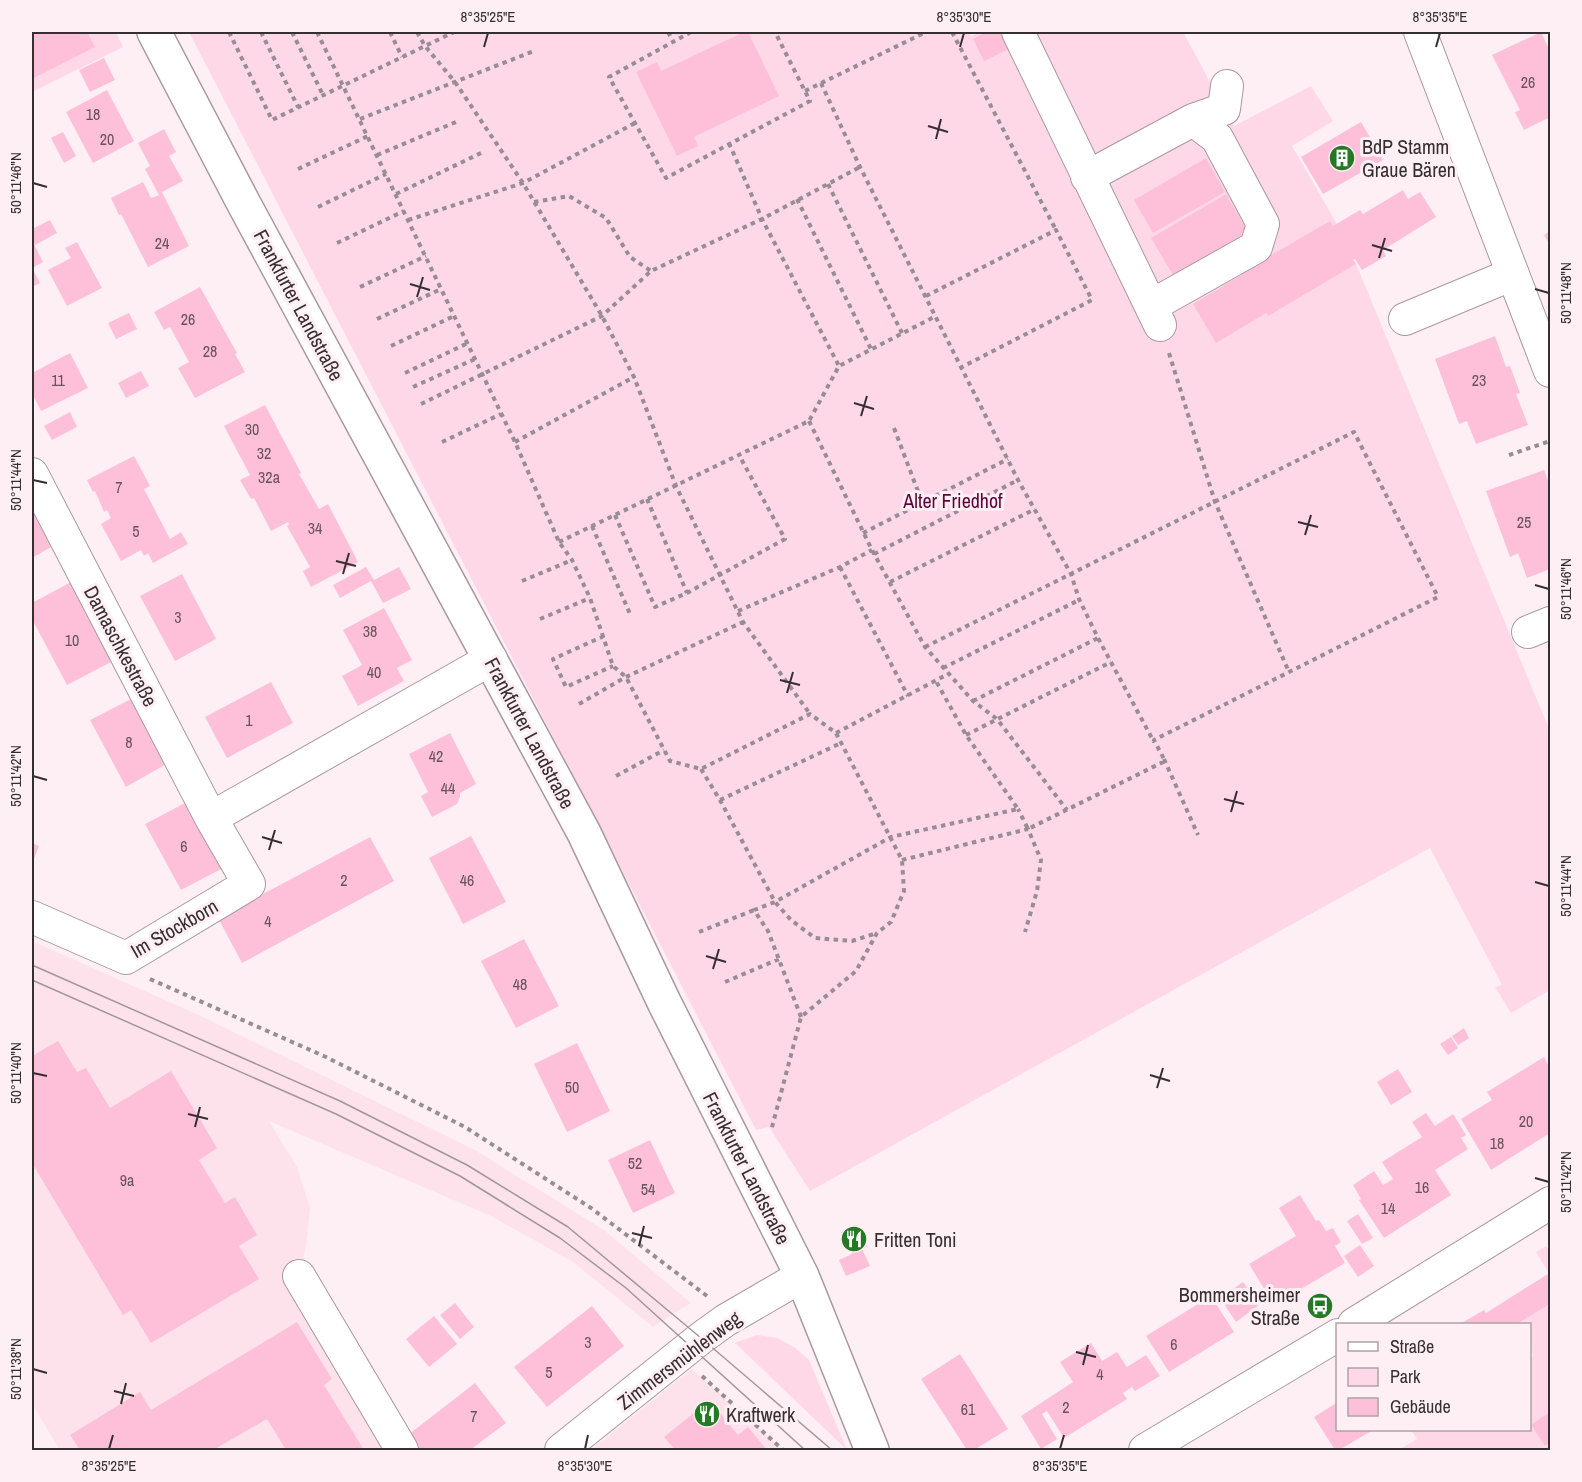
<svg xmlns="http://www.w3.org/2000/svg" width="1582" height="1482" font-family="'Archivo Narrow',sans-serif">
<rect width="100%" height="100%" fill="#feeff5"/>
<path fill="#fde2ec" d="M32,941L201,1016L475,1150L604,1230L691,1303L653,1327L573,1262L491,1216L269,1121L297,1167L310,1208L306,1246L299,1276L402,1450H60L32,1404Z
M692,1369L783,1450H591Z"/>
<path fill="#fed8e7" d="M32,32H116L123,47L32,92Z
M189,32H969L971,36L981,32H1183L1234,126L1311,86L1333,121L1292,146L1337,224L1333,226L1356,264L1550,731V990L1511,1013L1495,987L1502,985L1430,848L810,1191L769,1127L756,1130Z
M1546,1246L1548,1249L1550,1248V1275L1536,1252Z
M1550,1304V1450H1399L1417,1439L1411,1430H1432L1433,1431L1436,1430H1530V1358L1533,1356L1530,1347V1324H1517Z
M757,1335L777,1338L794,1347L809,1360L847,1450L735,1343Z"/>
<path fill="#fec0d9" d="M32,32H87L95,47L32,79Z
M744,32H748L779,96L694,137L698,146L677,156L636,72L657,62L661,71Z
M987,32H1000L1009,49L984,61L973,39Z
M1541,32L1550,51V117L1524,130L1515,112L1520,110L1492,55Z
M104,58L115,80L90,92L79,70Z
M107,90L134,141L93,163L66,112Z
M1361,122L1383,160L1323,194L1301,157Z
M164,129L176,152L169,156L183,181L162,192L189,246L148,267L121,214L119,215L111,198L143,182L151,198L159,195L145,169L150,166L138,143Z
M63,132L76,156L64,163L51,138Z
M1206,158L1225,192L1153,233L1134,200Z
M1403,190L1408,199L1420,192L1436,217L1383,250L1386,256L1362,270L1355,259L1353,260L1356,264L1268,316L1266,313L1216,343L1193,304L1243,274L1242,272L1330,221L1333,226L1360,210L1363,214Z
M1226,194L1248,232L1173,275L1151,238Z
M50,220L57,233L35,245L32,237V229Z
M1550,231V245L1544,235Z
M32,240L43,262L32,268L40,283L32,287Z
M77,242L102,288L67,306L48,270L71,258L65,248Z
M200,287L237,353L235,354L245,372L195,398L178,368L189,362L170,327L164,330L154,312Z
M129,313L137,329L116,339L108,323Z
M1495,336L1506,367L1510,366L1520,393L1516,394L1528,425L1476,444L1467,421L1459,424L1435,359Z
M70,353L88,388L41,411L32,393V373Z
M141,371L149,386L126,398L118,383Z
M265,405L301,473L299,474L319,509L328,504L358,562L311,587L303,571L310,567L287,526L289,525L288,522L271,531L254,498L251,499L240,480L250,475L224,426Z
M70,412L77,427L52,440L44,426Z
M134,456L150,486L144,489L170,539L181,532L188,544L153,563L148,553L144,556L141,550L121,561L101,524L111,518L107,510L104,512L95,491L93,492L87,480Z
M1544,470L1550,486V569L1527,578L1518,553L1510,557L1486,491Z
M32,510L51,547L32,558Z
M366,567L374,580L399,567L411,589L383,603L371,581L340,598L333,585Z
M182,574L216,639L175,661L140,596Z
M71,582L113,661L67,685L32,619V603Z
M384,608L412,660L397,668L404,681L358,706L342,676L362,665L343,630Z
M271,682L293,723L227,758L205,717Z
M133,698L168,763L126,787L90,720Z
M450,733L476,784L460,793V797L457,804L432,817L421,796L428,792L409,754Z
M187,802L223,868L181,890L145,824Z
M471,836L506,902L463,924L429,858Z
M370,837L394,881L242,963L218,918Z
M32,843L39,846L32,864Z
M524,939L559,1006L516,1028L481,961Z
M1464,1028L1469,1038L1458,1045L1452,1036Z
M1451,1037L1458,1048L1448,1055L1440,1044Z
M58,1041L77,1072L86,1068L110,1108L171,1071L217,1148L199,1160L225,1203L235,1197L257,1235L239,1246L259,1279L151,1343L131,1310L123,1315L32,1163V1056Z
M577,1043L610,1111L567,1132L534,1064Z
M1544,1057L1550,1069V1133L1491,1170L1461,1119L1492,1100L1487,1092Z
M1398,1069L1412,1092L1391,1105L1377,1082Z
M1426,1113L1435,1126L1453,1114L1466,1135L1461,1138L1468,1149L1435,1170L1451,1195L1384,1238L1359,1200L1361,1199L1353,1185L1374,1171L1383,1185L1393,1179L1382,1162L1422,1137L1412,1122Z
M650,1140L675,1193L633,1213L608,1160Z
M1300,1195L1316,1221L1319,1220L1326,1231L1333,1228L1341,1242L1335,1246L1345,1263L1274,1305L1249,1264L1296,1236L1279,1208Z
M1358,1214L1373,1238L1362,1244L1347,1221Z
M857,1225L867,1246L862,1249L870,1266L846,1276L839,1260L852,1254L841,1232Z
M1360,1245L1374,1266L1358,1277L1344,1256Z
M1548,1274L1550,1278V1304L1517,1324H1460L1484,1310L1486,1313Z
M1243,1282L1259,1305L1236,1322L1220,1298Z
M1211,1296L1234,1332L1169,1372L1146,1336Z
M455,1303L474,1327L460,1339L440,1315Z
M592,1306L624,1346L547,1407L514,1367Z
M434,1316L457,1344L429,1367L406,1339Z
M297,1322L332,1379L324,1385L364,1450H286L267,1419L213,1450H80L70,1435L140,1392L151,1410Z
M1091,1343L1102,1361L1117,1352L1127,1367L1146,1355L1160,1376L1135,1391L1132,1387L1123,1393L1127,1399L1064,1438L1047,1411L1042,1414L1057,1439L1041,1449L1021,1416L1073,1382L1060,1362Z
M960,1354L1008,1429L974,1450H967L921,1379Z
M475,1383L506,1423L470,1450H420L408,1435Z
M710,1400L738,1435L748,1427L767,1450H675L664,1437Z
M1338,1402V1430H1373L1339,1450H1335L1314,1417Z
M1550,1412V1442L1545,1446L1531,1425Z"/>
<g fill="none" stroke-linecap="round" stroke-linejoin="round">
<defs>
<path id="minor" d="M1018,32L1160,325
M1420,32L1550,371
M1193,120L1224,109L1227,86
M1087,177L1193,120L1217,138L1263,224L1256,247L1151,306
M1405,319L1513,274
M32,474L211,818
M1528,632L1550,623
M32,917L126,958L249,884L211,818L491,659
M299,1276L402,1450
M1354,1324L1550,1203
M561,1450L701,1338L726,1320L802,1276
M1145,1450L1338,1335"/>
<path id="major" d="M154,32L244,204L584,833L664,1002L802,1276L872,1450"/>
</defs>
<use href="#minor" stroke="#a9989f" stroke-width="34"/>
<use href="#major" stroke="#a9989f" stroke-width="36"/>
<path stroke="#988d91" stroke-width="4" stroke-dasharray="4.5 4.5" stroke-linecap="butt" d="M229,32L272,120L454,32
M261,32L298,107
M292,32L323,95
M317,32L515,442L559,542L572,560L590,598L613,666L626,677L670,761L701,769L810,714L836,733L902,860L904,891L891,922L877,933L856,971L801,1017L771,1131
M390,32L402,57
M417,32L425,46L455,82L523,183L602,316L634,377L676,486L743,622L810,714
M668,32L673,41
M691,32L609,77L666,178L810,101L775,32
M952,32L1056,230
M821,83L860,167L1018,480L1071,574L1079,599L1098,638L1154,742
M805,91L926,32
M360,119L534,51
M729,143L762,219L839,366
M377,155L456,122
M298,169L368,136
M828,184L902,333
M396,194L481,153
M797,199L871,349
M534,202L569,196L606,218L630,257L651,271
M318,207L386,174
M408,220L523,183L635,123
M337,243L404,211
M360,287L426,256
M926,296L1056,230L1092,300L962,367
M377,319L441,289
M391,346L454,316
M1169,353L1215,502L1289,672
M405,373L468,343
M413,387L475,359
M421,404L602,316L651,271L762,219L860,167
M809,421L872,550L925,647L973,701L997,719L1067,810
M894,428L919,494L911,507
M442,442L501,414
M515,442L634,377
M1509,455L1550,441
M647,499L687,593
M615,515L655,607L687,593L785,539L739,455
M592,526L630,614
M863,533L1008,459
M559,542L809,421L839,366L936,316
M874,554L1018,480
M840,567L908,696
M522,581L572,560
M890,582L1035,509
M738,611L840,567L872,550
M540,619L590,598
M604,636L553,659L566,687L613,666
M925,647L1354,432L1438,597L1154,740L1165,761L1028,829L1018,809
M943,668L1079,600
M973,701L1098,638
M579,704L626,677L743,622
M836,733L948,674
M966,735L1111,662
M1164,759L1198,835
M701,769L720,800L775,902L791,920L815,938L852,941L877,933
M616,776L664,750
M720,800L841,743
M902,860L1028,829L1041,860L1037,891L1025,932
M699,932L754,910
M150,979L326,1057L465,1127L591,1208L707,1296
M725,982L779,959
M801,1017L768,931L754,910L775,902L891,837L1018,809L966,735L936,681
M702,1376L783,1450"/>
<use href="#minor" stroke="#fff" stroke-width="32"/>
<use href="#major" stroke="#fff" stroke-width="33"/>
<path stroke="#a1969a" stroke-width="1.5" d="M32,965L340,1101L467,1165L568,1227L701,1338L832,1450
M32,980L336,1114L460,1176L560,1238L626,1288L805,1450"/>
</g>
<path fill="none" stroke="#362f31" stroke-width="2" d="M484,47L488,33M960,47L964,33M1436,47L1440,33M928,126L948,132M936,139L941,119M33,183L47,187M1372,245L1392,251M1379,258L1385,238M410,284L430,290M1535,289L1549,293M417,297L423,277M854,403L874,409M861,416L867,396M33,480L47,483M1298,522L1318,527M1305,535L1311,515M336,561L356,566M343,574L349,553M1535,585L1549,589M780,680L800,685M787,693L793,672M33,776L47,780M1224,799L1244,804M1231,812L1237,791M262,837L282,843M269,850L275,830M1535,882L1549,886M706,956L726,962M713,969L719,949M33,1073L47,1076M1150,1075L1170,1081M1157,1088L1163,1068M188,1114L208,1119M195,1127L200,1107M1535,1178L1549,1182M632,1233L652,1238M639,1246L644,1226M1076,1352L1096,1357M1083,1365L1088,1345M33,1369L47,1373M114,1391L134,1396M121,1404L126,1383M109,1449L113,1435M585,1449L588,1435M1060,1449L1064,1435"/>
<defs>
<symbol id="building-disc" viewBox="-11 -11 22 22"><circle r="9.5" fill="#267924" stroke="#feeff5"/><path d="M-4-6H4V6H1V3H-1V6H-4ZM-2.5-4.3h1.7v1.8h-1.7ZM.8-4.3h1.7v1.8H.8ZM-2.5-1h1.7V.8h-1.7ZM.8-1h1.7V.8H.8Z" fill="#fff"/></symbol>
<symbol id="restaurant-disc" viewBox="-11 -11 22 22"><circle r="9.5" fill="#267924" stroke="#feeff5"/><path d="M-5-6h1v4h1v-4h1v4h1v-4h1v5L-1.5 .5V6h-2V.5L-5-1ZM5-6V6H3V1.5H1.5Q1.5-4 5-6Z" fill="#fff"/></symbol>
<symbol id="bus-disc" viewBox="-11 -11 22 22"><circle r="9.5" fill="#267924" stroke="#feeff5"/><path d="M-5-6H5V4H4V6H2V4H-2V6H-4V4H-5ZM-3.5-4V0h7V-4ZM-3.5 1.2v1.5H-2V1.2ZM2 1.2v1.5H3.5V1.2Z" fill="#fff"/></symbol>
</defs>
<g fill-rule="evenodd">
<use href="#building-disc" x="1327" y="143" width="30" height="30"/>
<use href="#restaurant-disc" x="839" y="1224" width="30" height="30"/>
<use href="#bus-disc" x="1305" y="1291" width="30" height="30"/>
<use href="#restaurant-disc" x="692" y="1399" width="30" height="30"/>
</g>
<g text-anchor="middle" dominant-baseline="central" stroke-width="6" stroke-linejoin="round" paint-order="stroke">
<g font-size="16" fill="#68535b">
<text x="1528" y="82">26</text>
<text x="93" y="114">18</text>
<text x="107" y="139">20</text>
<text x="162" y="243">24</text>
<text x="188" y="319">26</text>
<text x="210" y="351">28</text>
<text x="58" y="380">11</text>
<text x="1479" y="380">23</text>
<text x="252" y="429">30</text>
<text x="264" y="453">32</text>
<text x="269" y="477">32a</text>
<text x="119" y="487">7</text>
<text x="1524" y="522">25</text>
<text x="315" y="528">34</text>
<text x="136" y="531">5</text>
<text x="178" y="617">3</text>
<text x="370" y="631">38</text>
<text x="72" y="640">10</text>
<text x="374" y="672">40</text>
<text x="249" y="720">1</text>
<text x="129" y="742">8</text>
<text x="436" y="756">42</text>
<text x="448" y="788">44</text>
<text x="184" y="846">6</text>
<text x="344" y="880">2</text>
<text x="467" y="880">46</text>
<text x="268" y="921">4</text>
<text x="520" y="984">48</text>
<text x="572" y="1087">50</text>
<text x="1526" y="1121">20</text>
<text x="1497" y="1143">18</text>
<text x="635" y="1163">52</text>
<text x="127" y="1180">9a</text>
<text x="1422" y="1187">16</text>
<text x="648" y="1189">54</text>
<text x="1388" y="1208">14</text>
<text x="588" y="1342">3</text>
<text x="1174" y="1344">6</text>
<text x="549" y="1372">5</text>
<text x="1100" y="1374">4</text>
<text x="1066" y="1407">2</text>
<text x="968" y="1409">61</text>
<text x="474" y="1416">7</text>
</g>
<g font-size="20" fill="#362f31" stroke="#feeff5" text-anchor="start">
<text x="1362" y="146">BdP Stamm<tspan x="1362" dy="23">Graue Bären</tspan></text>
<text x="874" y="1239">Fritten Toni</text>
<text x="1300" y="1294" text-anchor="end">Bommersheimer<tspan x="1300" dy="23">Straße</tspan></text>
<text x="726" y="1414">Kraftwerk</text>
</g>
<g font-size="20" fill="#362f31" stroke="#feeff5">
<text transform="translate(299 305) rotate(62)">Frankfurter Landstraße</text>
<text transform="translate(121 646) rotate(62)">Damaschkestraße</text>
<text transform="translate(530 733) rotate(62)">Frankfurter Landstraße</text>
<text transform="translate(174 928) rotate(-30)">Im Stockborn</text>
<text transform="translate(747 1168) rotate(63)">Frankfurter Landstraße</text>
<text transform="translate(679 1360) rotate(-37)">Zimmersmühlenweg</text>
</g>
<g font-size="20" fill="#5e0438" stroke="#feeff5">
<text x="953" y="500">Alter Friedhof</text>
</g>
</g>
<rect width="1582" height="1482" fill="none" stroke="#feeff5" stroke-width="66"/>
<rect x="1336" y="1323" width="195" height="108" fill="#feeff5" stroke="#aea2a7" stroke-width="1.5"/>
<rect x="1348" y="1342" width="30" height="9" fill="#ffffff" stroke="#aea2a7" stroke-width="1.5"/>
<text x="1390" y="1353" font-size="18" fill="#362f31">Straße</text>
<rect x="1348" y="1368" width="30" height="18" fill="#fed8e7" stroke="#aea2a7" stroke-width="1.5"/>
<text x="1390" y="1383" font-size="18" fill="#362f31">Park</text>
<rect x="1348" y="1398" width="30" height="18" fill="#fec0d9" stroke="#aea2a7" stroke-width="1.5"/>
<text x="1390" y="1413" font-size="18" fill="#362f31">Gebäude</text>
<rect x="33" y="33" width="1516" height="1416" fill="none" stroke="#362f31" stroke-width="2"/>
<g font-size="15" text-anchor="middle" fill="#362f31">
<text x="488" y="22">8°35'25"E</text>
<text x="964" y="22">8°35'30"E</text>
<text x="1440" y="22">8°35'35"E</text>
<text transform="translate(16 183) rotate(-90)" y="5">50°11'46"N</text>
<text transform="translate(1566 293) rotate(-90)" y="5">50°11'48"N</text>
<text transform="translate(16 480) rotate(-90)" y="5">50°11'44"N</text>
<text transform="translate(1566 589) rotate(-90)" y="5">50°11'46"N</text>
<text transform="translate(16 776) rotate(-90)" y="5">50°11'42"N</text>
<text transform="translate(1566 886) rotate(-90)" y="5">50°11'44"N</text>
<text transform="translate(16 1073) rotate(-90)" y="5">50°11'40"N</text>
<text transform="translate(1566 1182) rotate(-90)" y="5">50°11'42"N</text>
<text transform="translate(16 1369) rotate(-90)" y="5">50°11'38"N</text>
<text x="109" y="1471">8°35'25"E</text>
<text x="585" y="1471">8°35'30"E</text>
<text x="1060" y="1471">8°35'35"E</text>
</g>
</svg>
